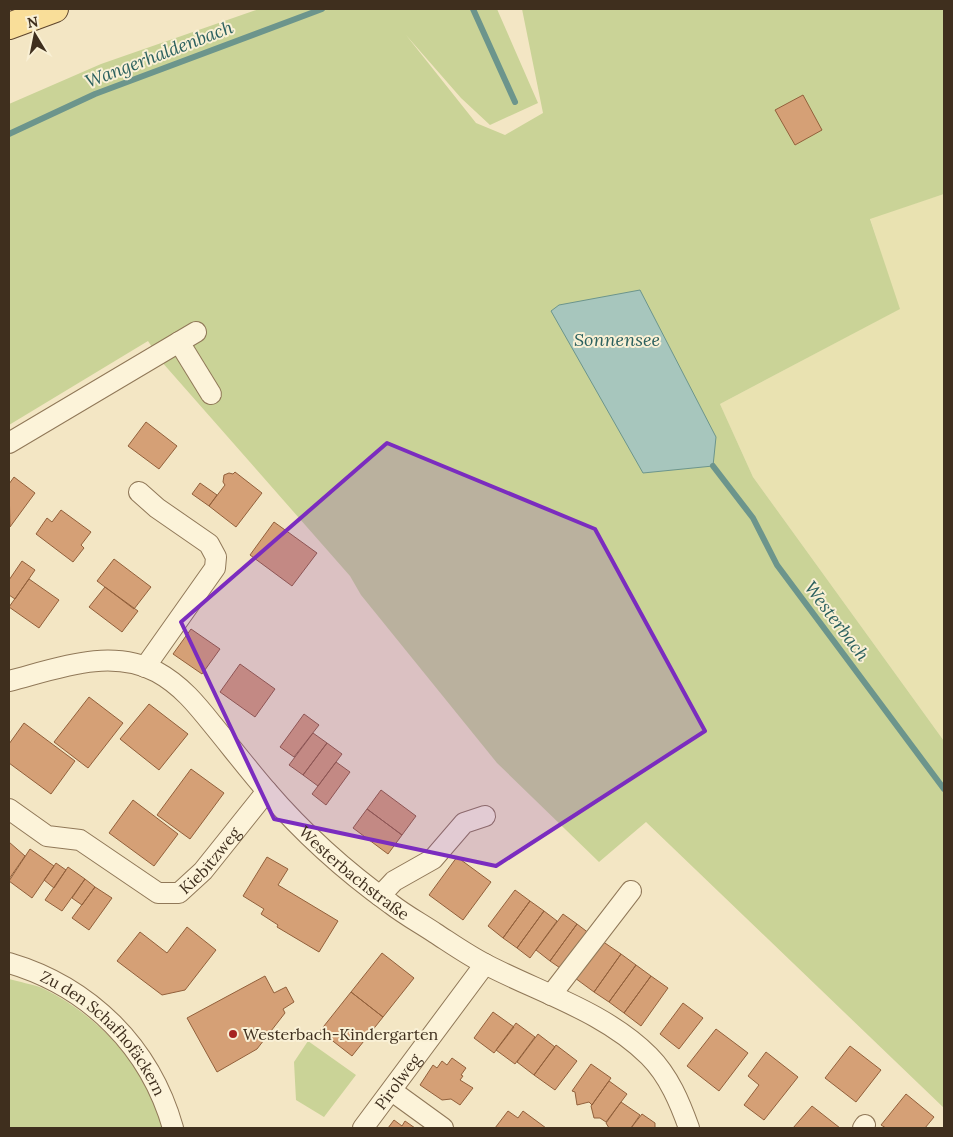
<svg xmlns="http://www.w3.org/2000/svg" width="953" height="1137" font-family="Lora,serif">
<rect width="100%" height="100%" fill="#f3e6c4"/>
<path fill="#e9e2b1" d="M944,194V741L753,477L720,404L899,309L870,218Z"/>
<path fill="#cad397" d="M259,9H497L538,103L490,125L461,98L406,35L476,123L505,135L543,113L522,9H944V194L870,219L900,309L720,404L753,477L944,741V1108L646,822L599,862L497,763L361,595L350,576L161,361L148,341L9,425V104L101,64Z
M9,979C19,982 32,984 42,988C97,1014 148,1068 162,1128H9Z
M308,1041L356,1075L324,1117L296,1100L294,1062Z"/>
<path fill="#a7c6bd" stroke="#6c958c" d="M640,290L716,437L713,466L643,473L551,311L559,305Z"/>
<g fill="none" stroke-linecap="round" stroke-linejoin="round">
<path stroke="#6c958c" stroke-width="6" d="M473,9L515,102
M9,134L95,94L322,9
M713,466L753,518L777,565L944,789"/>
</g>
<path fill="#d5a076" stroke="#92603b" d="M803,95L822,130L795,145L775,110Z
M146,422L177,446L159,469L128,446Z
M235,472L262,493L236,527L209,506L225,485L223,482L224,475L229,473L233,474Z
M14,477L35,493L10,527L9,484Z
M200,483L217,495L209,506L192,494Z
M61,510L91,532L81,545L84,548L73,562L36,534L47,518L52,522Z
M274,522L317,553L292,586L250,555Z
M114,559L151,587L134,609L97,581Z
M22,561L35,570L15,599L9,595V580Z
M29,579L59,600L39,628L9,607Z
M105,587L138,611L122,632L89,607Z
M191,629L220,649L202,674L173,654Z
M240,664L275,689L255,717L220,692Z
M89,697L123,723L88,768L54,742Z
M149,704L188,734L159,770L120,739Z
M304,714L319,725L294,757L280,747Z
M24,723L75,761L51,794L9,763V744Z
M313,733L327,743L303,775L289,765Z
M327,743L342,754L318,786L303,775Z
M336,762L350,772L326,805L312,794Z
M191,769L224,793L190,839L157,815Z
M381,790L416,816L402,835L367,809Z
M133,800L178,834L154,866L109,833Z
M367,809L402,835L388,854L353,828Z
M9,842L25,856L9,879Z
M30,849L54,866L32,898L9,881Z
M267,857L288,869L278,885L338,921L319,952L277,927L278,925L261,914L264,909L243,896Z
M457,857L491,882L463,920L429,895Z
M56,863L66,870L54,888L44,880Z
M68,867L85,879L62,911L45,900Z
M85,879L95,887L82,905L72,898Z
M95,887L112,898L89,930L72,918Z
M515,890L530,901L503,938L488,926Z
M530,901L544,911L517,948L503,938Z
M544,911L557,921L530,958L517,948Z
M563,914L577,924L550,961L536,950Z
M577,924L590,934L563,970L550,961Z
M187,927L216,950L185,990L162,995L117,961L140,932L167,953Z
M602,941L621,954L594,992L575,978Z
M382,953L414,978L383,1017L351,992Z
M621,954L636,965L609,1002L594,992Z
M636,965L651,976L624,1013L609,1002Z
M265,976L274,993L286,987L294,1002L283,1009L285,1013L257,1049L217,1072L187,1018Z
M651,976L668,988L641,1026L624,1013Z
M351,992L383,1017L352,1056L320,1031Z
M683,1003L703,1018L679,1049L660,1034Z
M493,1012L514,1027L494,1053L474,1038Z
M516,1023L535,1037L515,1064L496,1050Z
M716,1029L748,1053L719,1091L687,1066Z
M538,1034L555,1047L534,1075L517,1062Z
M556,1045L577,1061L555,1090L534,1075Z
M850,1046L881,1070L856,1102L825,1078Z
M766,1052L798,1077L764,1120L744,1105L759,1085L748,1076Z
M452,1058L466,1068L461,1075L463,1076L460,1080L473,1088L460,1105L451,1099L442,1100L420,1085L433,1065L437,1068L442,1061L447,1065Z
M591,1064L611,1078L592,1105L589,1102L577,1105L575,1092L572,1091Z
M609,1081L627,1094L606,1122L600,1118H594L591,1106Z
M906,1094L934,1117L925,1128H886L881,1125Z
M621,1102L640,1115L631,1128H609L606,1123Z
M812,1106L840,1128H793Z
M508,1111L518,1118L523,1111L546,1128H495Z
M642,1114L655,1123V1128H631Z
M394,1120L402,1126L405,1121L415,1128H388Z"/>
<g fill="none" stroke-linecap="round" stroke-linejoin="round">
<defs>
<g id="minor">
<path d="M179,342L211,394"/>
<path d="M9,443L196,332"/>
<path d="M139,492L157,508L209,544L216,557L215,568L145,667"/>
<path id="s1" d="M9,681C56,669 110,647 157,672C181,685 197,705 213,725C231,747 248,769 266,790C302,832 345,871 391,904C405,915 420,923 435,933C452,944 469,956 487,965C541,993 605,1012 649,1056C669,1076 680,1103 689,1128"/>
<path id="s2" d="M9,809L47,836L80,840L158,893H179L203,871L267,791"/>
<path d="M380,896L394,881L433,859L464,823L485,816"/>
<path id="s3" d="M9,963C90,987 150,1047 173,1128"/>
<path d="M551,995L631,891"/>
<path d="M392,1091L443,1128"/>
<path id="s4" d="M363,1128L485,964"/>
<path d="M863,1128L865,1125"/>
</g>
<path id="major" d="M9,26L55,9"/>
</defs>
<use href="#minor" stroke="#907858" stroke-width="22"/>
<use href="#major" stroke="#5e452d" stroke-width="28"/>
<use href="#minor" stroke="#fcf3d9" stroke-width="20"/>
<use href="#major" stroke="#f9de99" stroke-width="26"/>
</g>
<path fill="#7b2cbf" fill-opacity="0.2" stroke="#7b2cbf" stroke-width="4" stroke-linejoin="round" d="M387,443L595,529L705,731L496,866L274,819L181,622Z"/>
<circle fill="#a62421" stroke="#f9f0d5" stroke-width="2" cx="233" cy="1034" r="5"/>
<g text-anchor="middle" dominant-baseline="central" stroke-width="4" stroke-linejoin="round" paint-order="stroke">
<g font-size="16" fill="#3f2f1e" stroke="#f9f0d5">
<text stroke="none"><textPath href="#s2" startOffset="240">Kiebitzweg</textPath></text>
<text stroke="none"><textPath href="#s1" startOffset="435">Westerbachstraße</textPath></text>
<text stroke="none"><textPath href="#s3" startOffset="121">Zu den Schafhofäckern</textPath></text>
<text stroke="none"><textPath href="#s4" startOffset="58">Pirolweg</textPath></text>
</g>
<g font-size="16" fill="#3f2f1e" stroke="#f9f0d5" text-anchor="start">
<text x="243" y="1034">Westerbach-Kindergarten</text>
</g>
<g font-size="18" font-style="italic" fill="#2b605e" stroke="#f9f0d5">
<text transform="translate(159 54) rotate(-21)">Wangerhaldenbach</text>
<text x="617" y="339">Sonnensee</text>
<text transform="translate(837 621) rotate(53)">Westerbach</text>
</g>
</g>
<rect width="953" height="1137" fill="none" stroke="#3f2f1e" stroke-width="20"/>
<g transform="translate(35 35) rotate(350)" stroke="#f9f0d5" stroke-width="4" paint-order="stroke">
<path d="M0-4L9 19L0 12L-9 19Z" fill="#3f2f1e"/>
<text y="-8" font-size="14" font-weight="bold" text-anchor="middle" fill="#3f2f1e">N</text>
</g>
</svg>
